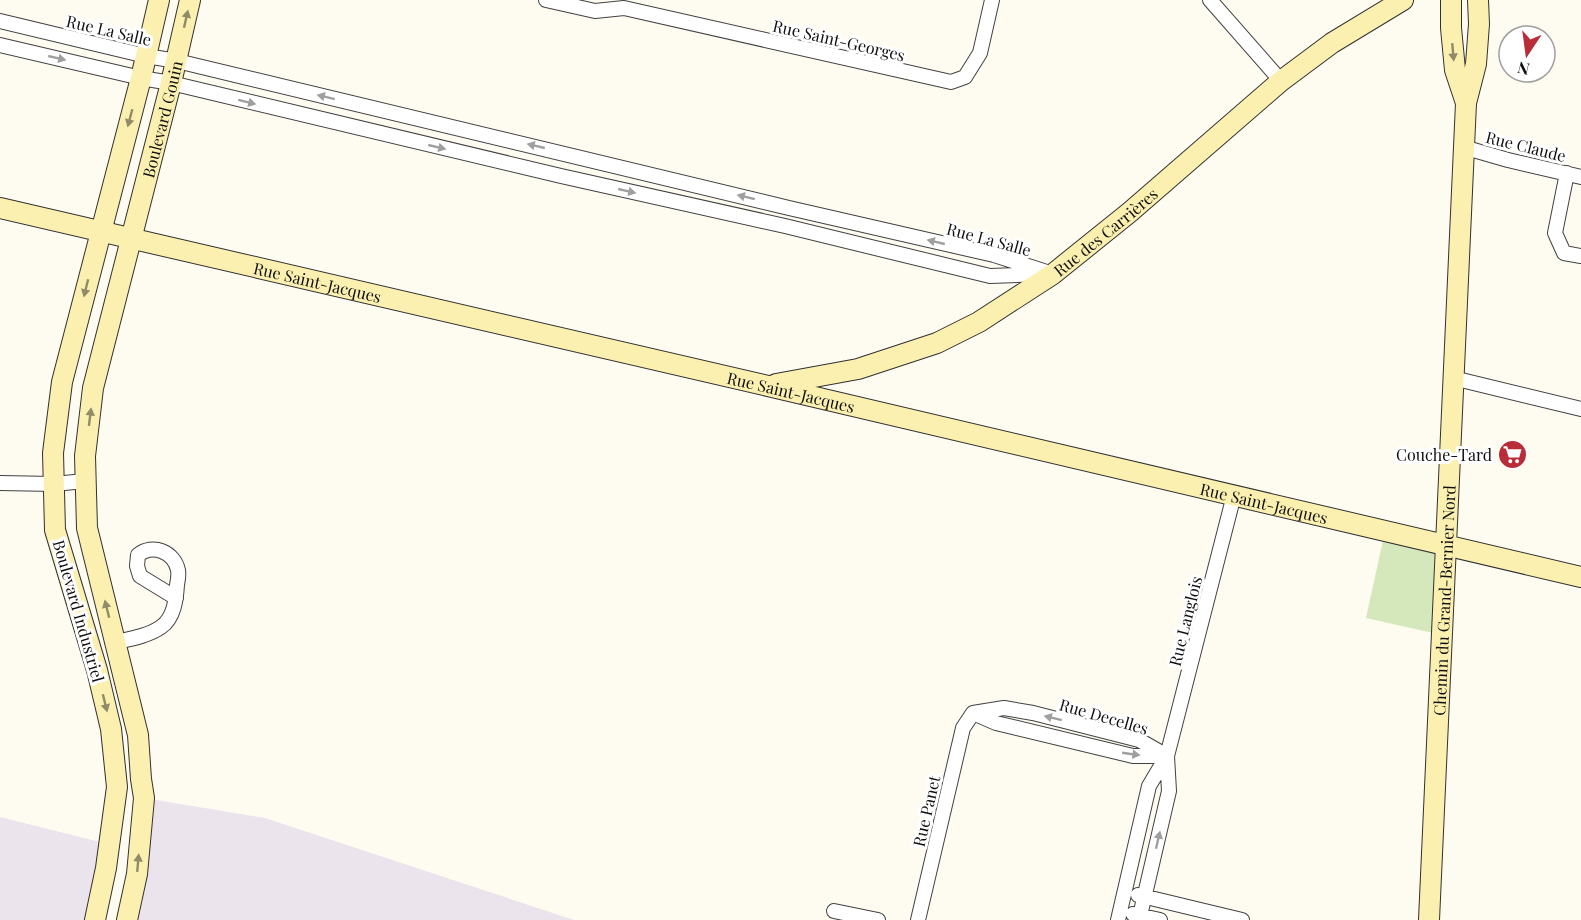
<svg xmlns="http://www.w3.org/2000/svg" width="1581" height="920" font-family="'Playfair Display',serif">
<rect width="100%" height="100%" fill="#fefbf1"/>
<path fill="#ebe4ed" d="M144,798L265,818L574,920H127Z
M0,817L104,843L85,920H0Z"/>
<path fill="#d4e8bc" d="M1385,531L1445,545L1442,635L1366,618Z"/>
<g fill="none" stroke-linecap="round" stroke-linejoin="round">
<defs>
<path id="street" d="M546,0L595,11L624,8L951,82L965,77L980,53L992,0
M1210,0L1281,81
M0,21L146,56L177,61L789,208L994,255L1053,274
M0,45L141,78L171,83L561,176L785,226L990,276L1042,274
M1463,147L1508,160L1581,177
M1567,173L1555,233L1564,253L1581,256
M1453,378L1581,409
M0,483L54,484L85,481
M116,642C130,639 148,636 161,627C174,618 176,600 177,585C178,580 179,575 178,570C174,552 153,543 138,555L137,566L140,576L176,598
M973,713L1004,708L1033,713L1139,740L1167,756
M973,713L996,723L1133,756H1166
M1138,895L1242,920
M834,911L878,920
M1133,914L1160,920
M918,920L963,728L973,713
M1118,920L1149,786L1167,756
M1139,920L1169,791L1167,756L1234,495"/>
<g id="secondary">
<path d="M1451,0V28L1455,70L1466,103"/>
<path id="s1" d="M0,208L768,386L1581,577"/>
<path id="s2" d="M776,384L858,369L937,343L979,322L1053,274L1130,212L1281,81L1332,43L1403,0"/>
<path d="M95,920L106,868L117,787L111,729L97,670L55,530L53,453L62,382L141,78L159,0"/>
<path id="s3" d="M127,920L137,874L144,798L141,779L138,735L87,528L85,456L93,388L171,83L190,0"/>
<path id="s4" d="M1429,920L1466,103L1476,64L1479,24L1478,0"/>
</g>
</defs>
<use href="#street" stroke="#424242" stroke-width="16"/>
<use href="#secondary" stroke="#313131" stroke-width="22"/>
<use href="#street" stroke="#fff" stroke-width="14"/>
<use href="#secondary" stroke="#fbf0af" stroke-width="20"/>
</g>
<defs><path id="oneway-solid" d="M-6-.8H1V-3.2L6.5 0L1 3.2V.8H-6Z" transform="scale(1.5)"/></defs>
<g fill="#918b67">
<use href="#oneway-solid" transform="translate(186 19) rotate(-77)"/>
<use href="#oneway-solid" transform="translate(1453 52) rotate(85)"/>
<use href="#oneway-solid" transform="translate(130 118) rotate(105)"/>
<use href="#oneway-solid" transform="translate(86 288) rotate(104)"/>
<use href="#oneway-solid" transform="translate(90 417) rotate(-83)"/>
<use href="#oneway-solid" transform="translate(107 609) rotate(-104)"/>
<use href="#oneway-solid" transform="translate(105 703) rotate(76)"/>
<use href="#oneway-solid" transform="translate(138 863) rotate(-85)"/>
</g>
<g fill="#9f9f9f">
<use href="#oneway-solid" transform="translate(57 58) rotate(13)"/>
<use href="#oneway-solid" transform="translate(326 97) rotate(-166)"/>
<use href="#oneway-solid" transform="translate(247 102) rotate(14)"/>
<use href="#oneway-solid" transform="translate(536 146) rotate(-167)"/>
<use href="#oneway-solid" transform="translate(437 147) rotate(13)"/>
<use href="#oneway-solid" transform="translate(627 191) rotate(13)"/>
<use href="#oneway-solid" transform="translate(746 197) rotate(-166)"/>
<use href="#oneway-solid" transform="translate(936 242) rotate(-167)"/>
<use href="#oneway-solid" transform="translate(1053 718) rotate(-166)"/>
<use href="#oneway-solid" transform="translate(1131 754) rotate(8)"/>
<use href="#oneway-solid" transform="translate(1158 840) rotate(-77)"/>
</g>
<defs>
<symbol id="supermarket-disc" viewBox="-11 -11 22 22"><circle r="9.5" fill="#ba2c37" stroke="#fff"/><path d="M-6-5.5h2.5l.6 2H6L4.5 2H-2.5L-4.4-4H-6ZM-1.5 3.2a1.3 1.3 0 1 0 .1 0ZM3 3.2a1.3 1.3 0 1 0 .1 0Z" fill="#fff"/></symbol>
</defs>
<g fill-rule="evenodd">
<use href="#supermarket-disc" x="1496" y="438" width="33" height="33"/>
</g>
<g text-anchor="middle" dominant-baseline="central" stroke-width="6" stroke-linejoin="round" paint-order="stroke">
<g font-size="16" fill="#0f0f0f" stroke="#fff">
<text transform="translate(109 30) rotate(13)">Rue La Salle</text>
<text transform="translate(839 40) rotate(13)">Rue Saint-Georges</text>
<text stroke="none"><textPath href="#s3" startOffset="818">Boulevard Gouin</textPath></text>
<text transform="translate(1526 146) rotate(14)">Rue Claude</text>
<text stroke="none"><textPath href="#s2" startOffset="369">Rue des Carrières</textPath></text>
<text transform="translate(989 239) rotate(15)">Rue La Salle</text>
<text stroke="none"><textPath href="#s1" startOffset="326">Rue Saint-Jacques</textPath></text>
<text stroke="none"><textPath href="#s1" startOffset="812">Rue Saint-Jacques</textPath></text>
<text stroke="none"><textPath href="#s1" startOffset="1298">Rue Saint-Jacques</textPath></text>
<text stroke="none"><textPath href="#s4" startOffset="320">Chemin du Grand-Bernier Nord</textPath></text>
<text transform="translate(79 611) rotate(74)">Boulevard Industriel</text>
<text transform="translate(1185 621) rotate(-76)">Rue Langlois</text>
<text transform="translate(1104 716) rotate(16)">Rue Decelles</text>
<text transform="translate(926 811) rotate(-77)">Rue Panet</text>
</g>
<g font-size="16" fill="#0f0f0f" stroke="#fff" text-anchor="end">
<text x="1492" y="454">Couche-Tard</text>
</g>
</g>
<g transform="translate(1527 54) rotate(193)"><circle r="28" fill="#ffffff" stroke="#9f9f9f" stroke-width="1.5"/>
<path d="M0-4.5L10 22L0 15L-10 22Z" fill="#ba2c37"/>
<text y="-9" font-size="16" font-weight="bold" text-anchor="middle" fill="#0f0f0f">N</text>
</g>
</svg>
